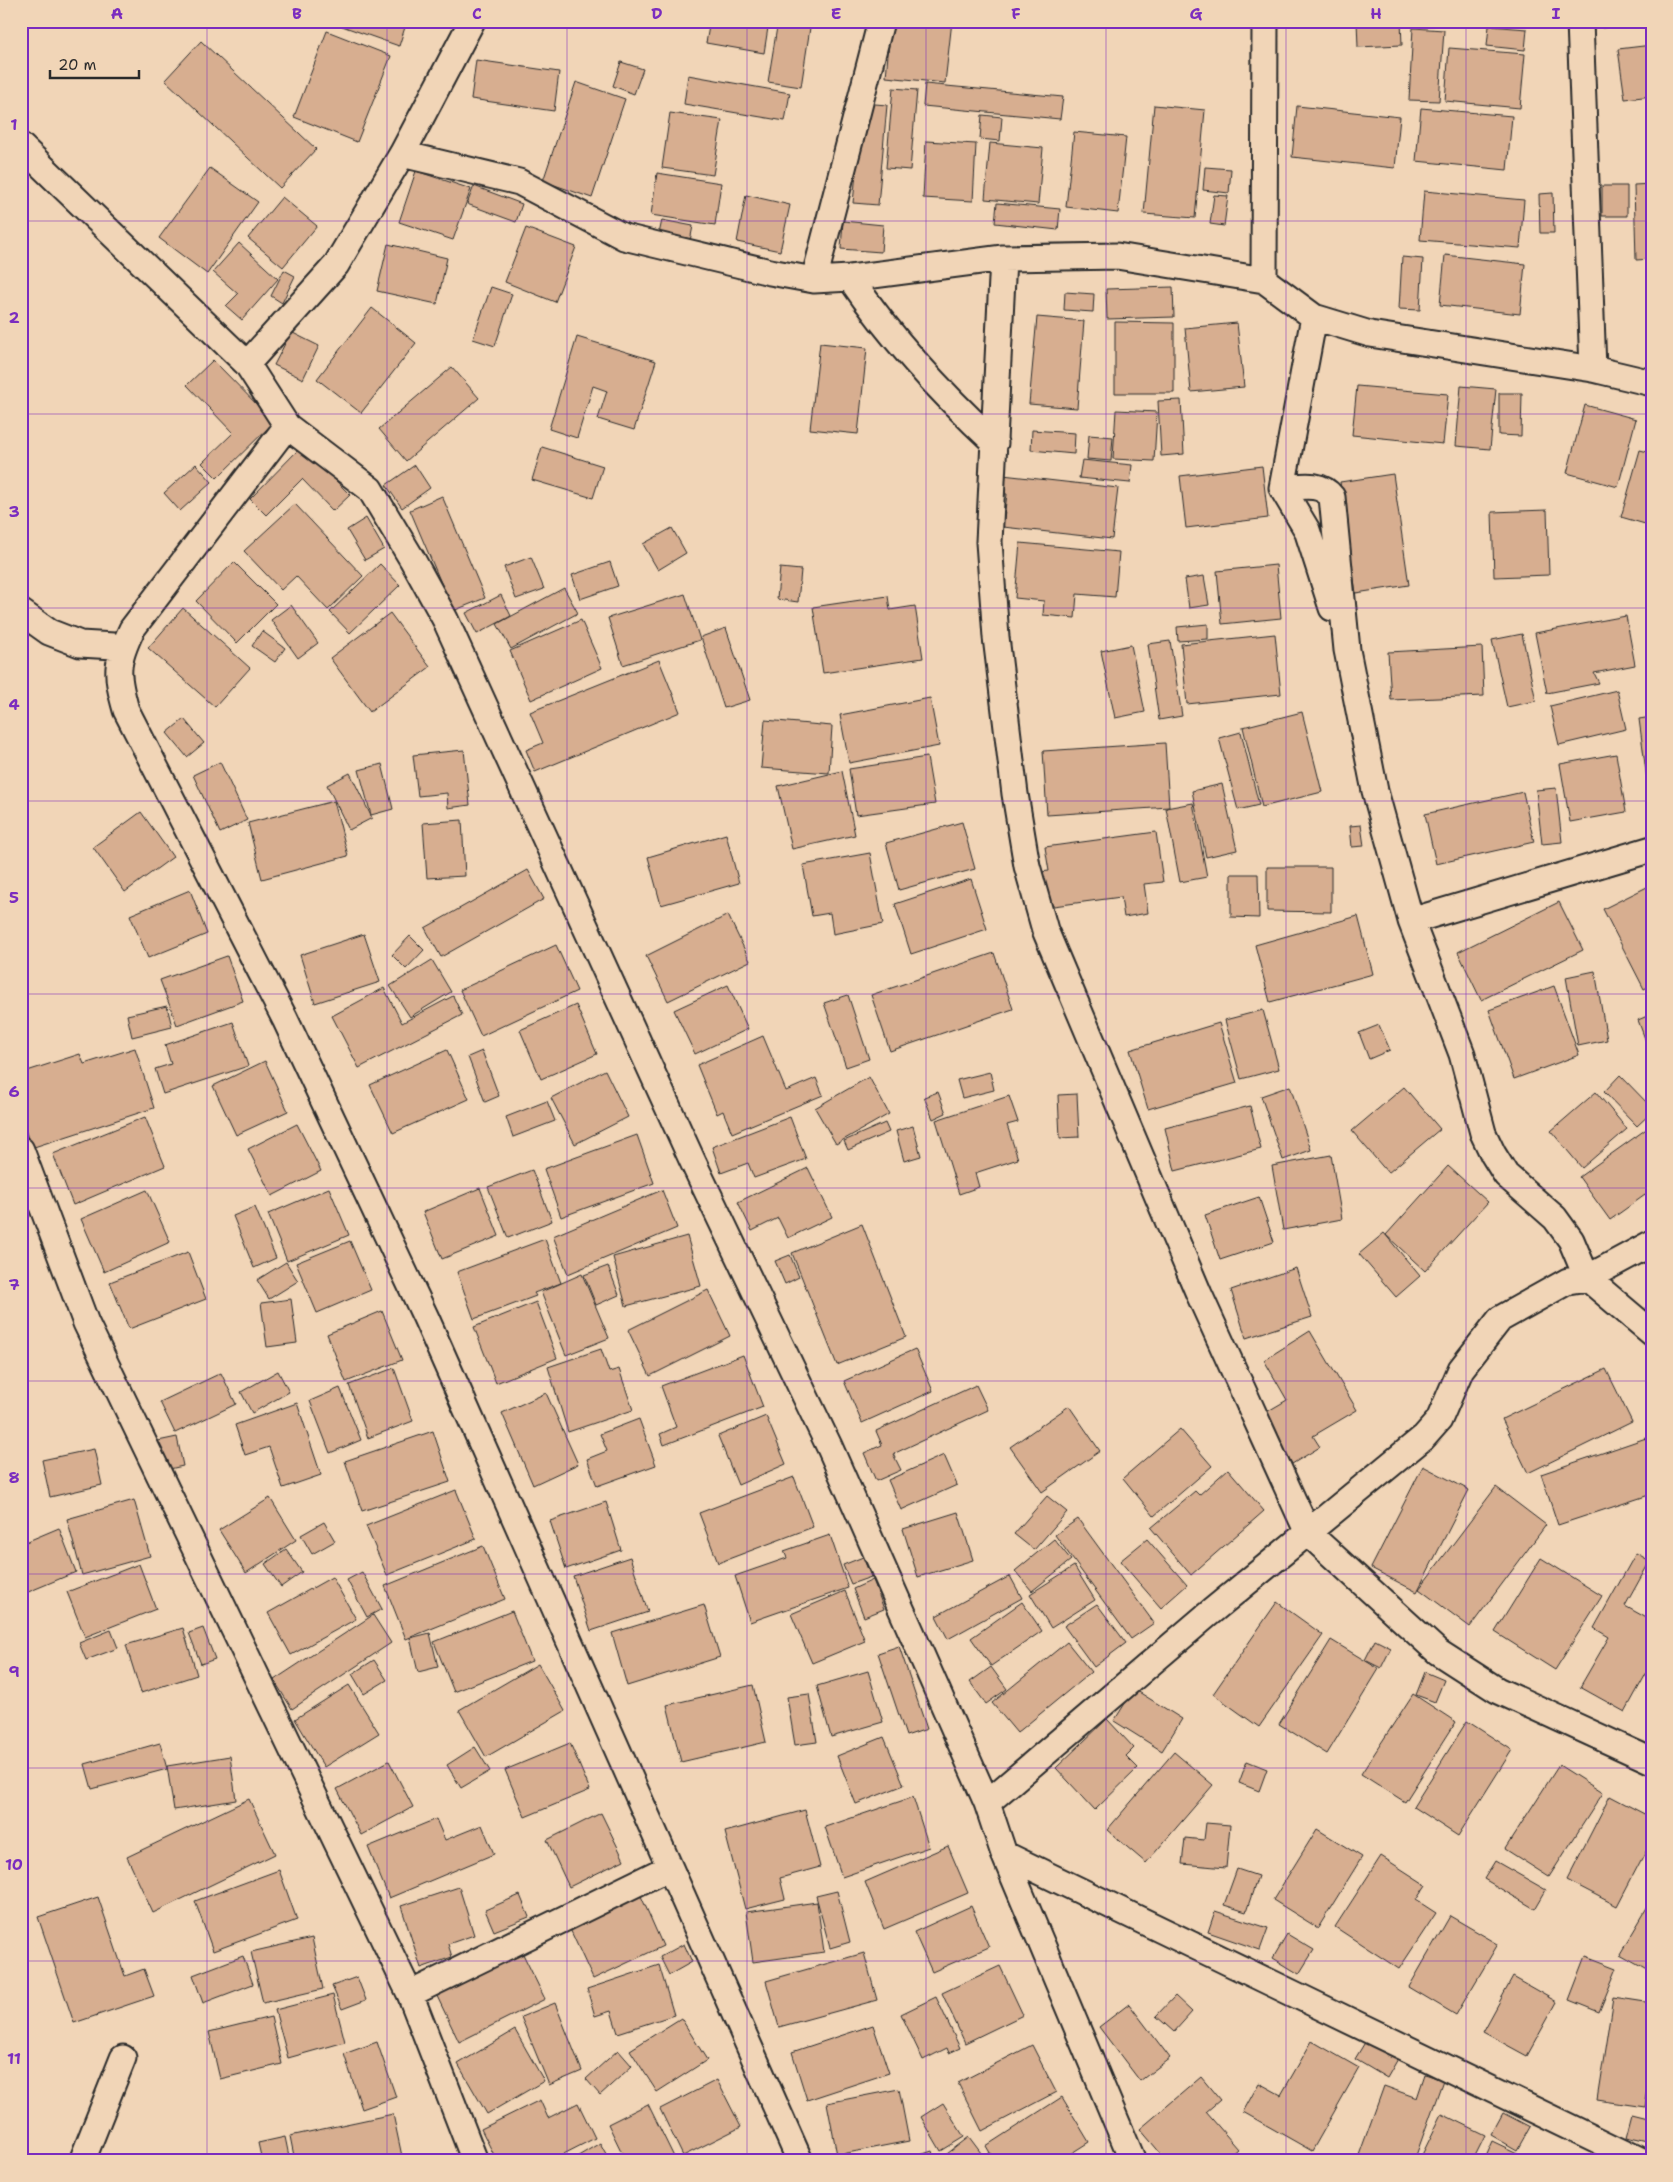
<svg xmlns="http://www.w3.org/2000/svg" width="1673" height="2182" font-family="'Shantell Sans',sans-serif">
<rect width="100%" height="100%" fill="#f1d5b7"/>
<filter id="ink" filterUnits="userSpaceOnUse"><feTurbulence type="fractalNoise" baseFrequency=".02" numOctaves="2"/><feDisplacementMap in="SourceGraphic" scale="10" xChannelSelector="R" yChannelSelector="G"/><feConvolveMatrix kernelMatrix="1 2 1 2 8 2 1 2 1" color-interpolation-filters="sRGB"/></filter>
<g filter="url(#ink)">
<path fill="#d7ae90" stroke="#2b2b2b" d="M344,21H407L399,46L342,26Z
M710,21H769L764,53L706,43Z
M778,21H811L801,87L768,82Z
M891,21H952L945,83L886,77Z
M1357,21H1401L1402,45L1358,47Z
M1602,21H1652V22L1602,28Z
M1489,26L1527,29L1525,50L1487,46Z
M1413,28L1444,30L1439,101L1409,100Z
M327,31L391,56L357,142L294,117Z
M201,41L316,149L280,188L165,80Z
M1652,45V96L1625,99L1618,49Z
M1449,48L1525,54L1520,108L1445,101Z
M476,60L559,72L554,111L471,99Z
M621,62L643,69L634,94L613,86Z
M688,75L790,93L785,121L684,104Z
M576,82L625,99L592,198L543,181Z
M925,84L1063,97L1060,119L923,106Z
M893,88L917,90L910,170L886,168Z
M863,103L887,105L878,205L853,203Z
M1154,105L1205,110L1195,218L1144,214Z
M1297,106L1400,117L1395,168L1292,157Z
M1421,108L1512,116L1507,170L1416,161Z
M670,113L722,120L713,175L662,168Z
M982,115L1002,117L1000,141L980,139Z
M1074,132L1126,137L1118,213L1066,207Z
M926,141L976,144L973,201L923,198Z
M990,143L1043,148L1038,204L985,199Z
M1205,167L1231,169L1229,193L1203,190Z
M210,168L258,202L207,274L159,238Z
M416,171L471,189L453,240L399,222Z
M657,173L721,183L715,225L651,215Z
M1652,184V259L1636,260L1634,185Z
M474,186L522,204L516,222L467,204Z
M1602,186H1627V216H1602Z
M1424,191L1524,200L1520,248L1420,240Z
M1553,193L1554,233H1540L1539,194Z
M746,195L790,205L780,251L737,242Z
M1214,195L1228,196L1224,226L1210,224Z
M282,197L317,226L283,267L248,238Z
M997,203L1060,209L1058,230L995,223Z
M662,220L693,226L690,241L659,234Z
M843,221L883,225L881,252L841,249Z
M526,228L576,247L555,302L505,282Z
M239,243L278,279L242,320L226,306L238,294L213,272Z
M388,244L447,258L437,304L377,291Z
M1445,255L1525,264L1520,314L1440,305Z
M1402,257L1423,259L1420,310L1399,309Z
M284,270L295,276L282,303L271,296Z
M491,287L512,294L495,346L473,339Z
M1173,287L1174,317L1107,319L1106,289Z
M1065,292L1094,294L1093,312L1064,310Z
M372,308L416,343L361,413L317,379Z
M1037,317L1084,321L1077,408L1029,404Z
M1115,322L1174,323V393H1115Z
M1237,323L1244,387L1191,392L1185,328Z
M291,332L319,346L303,379L274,365Z
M577,337L656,361L634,430L598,419L607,391L593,386L577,438L549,429Z
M820,343L867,348L858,434L810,429Z
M213,360L274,422L217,478L202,463L233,433L187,385Z
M452,367L479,398L406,461L379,429Z
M1357,386L1448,394L1443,444L1352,435Z
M1461,386L1496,389L1490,449L1456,446Z
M1499,393H1522L1521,436L1499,435Z
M1181,400L1184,454L1161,456L1158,401Z
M1585,405L1636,419L1618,487L1567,473Z
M1116,410L1157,412L1154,461L1113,459Z
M1032,430L1075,433L1074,454L1031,450Z
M1089,435L1113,437L1111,461L1087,459Z
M302,446L350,495L333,511L302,479L266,515L250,499Z
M542,447L603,466L593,498L532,480Z
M1640,450L1652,453V526L1621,517Z
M1082,460L1132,465L1130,483L1079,478Z
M196,464L212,482L180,511L164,493Z
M415,465L430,488L402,508L386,485Z
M1262,466L1268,518L1186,528L1180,476Z
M994,474L1118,488L1112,539L1003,527L1007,494L992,493Z
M1393,474L1409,585L1356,593L1340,482Z
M442,496L485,598L453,611L410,510Z
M295,504L363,576L328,610L296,576L281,590L244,551Z
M1547,510L1549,575L1494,577L1492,512Z
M366,518L384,549L365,560L347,530Z
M672,528L686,553L658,570L643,544Z
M1020,543L1119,552L1115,597L1077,594L1075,618L1043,615L1044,601L1015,598Z
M531,557L544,589L516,599L504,567Z
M234,562L276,604L237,643L196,601Z
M610,562L618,586L580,599L572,575Z
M380,564L400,585L350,633L330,612Z
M1276,565L1281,618L1222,624L1217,571Z
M780,568L801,570L798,602L777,599Z
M1204,576L1209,605L1189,608L1185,579Z
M564,588L578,613L511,649L497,624Z
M685,594L700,640L623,665L608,618Z
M501,595L511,616L477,634L466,613Z
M888,596L890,610L915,606L923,658L823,673L813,607Z
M291,605L318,643L298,658L271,620Z
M183,608L250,668L215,707L148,648Z
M390,613L430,667L370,712L330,658Z
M1626,616L1635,665L1594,673L1599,683L1547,693L1535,633Z
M581,620L602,668L531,700L510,651Z
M1208,624V639L1178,641L1177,627Z
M726,628L750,700L724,708L701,637Z
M262,631L285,648L275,662L252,646Z
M1275,634L1281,694L1187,704L1181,644Z
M1522,634L1536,701L1507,707L1492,640Z
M1170,641L1182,716L1159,720L1148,644Z
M1131,645L1145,712L1115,718L1101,651Z
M1482,647L1484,696L1391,700L1388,652Z
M659,660L680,712L535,772L526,750L543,743L530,712Z
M1617,690L1626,729L1559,745L1550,706Z
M930,698L939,746L849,763L840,715Z
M1302,712L1322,792L1262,807L1243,727Z
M1652,717V786L1648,787L1639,719Z
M184,719L204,743L187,757L167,733Z
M765,720L832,726L829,773L761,768Z
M1241,732L1259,805L1238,810L1219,738Z
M1165,743L1169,807L1047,815L1043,751Z
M464,750L470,805L448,808L447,793L418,796L413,755Z
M1616,754L1626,812L1570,822L1560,764Z
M927,757L935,804L856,815L849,769Z
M220,762L247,820L220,833L193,775Z
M382,764L393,809L371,815L359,770Z
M842,771L855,835L792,849L778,786Z
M350,773L372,818L349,830L327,785Z
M1222,784L1237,850L1206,857L1192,791Z
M1556,788L1562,842L1542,844L1536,790Z
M1523,792L1534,842L1436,864L1425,814Z
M334,801L348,856L262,879L248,823Z
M1193,803L1207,877L1180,882L1166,808Z
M141,812L173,857L125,892L93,847Z
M462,820L465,876L427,878L423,823Z
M962,822L975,869L899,890L886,843Z
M1361,825L1364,846L1352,847L1350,826Z
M1156,832L1163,882L1144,884L1148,913L1124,917L1121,897L1046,907L1041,872L1049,871L1045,847Z
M726,834L739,883L661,905L648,857Z
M870,853L883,924L833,934L830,913L812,916L803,865Z
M1267,867H1331V912L1267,911Z
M528,870L544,899L441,957L425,928Z
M1231,874H1258L1259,918L1231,917Z
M971,879L987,929L911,954L895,904Z
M1647,887L1652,895V985L1644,989L1603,909Z
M190,890L207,934L148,958L130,915Z
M1559,902L1583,950L1481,1000L1458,952Z
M728,915L750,961L668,1001L646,956Z
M1358,916L1373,974L1270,1002L1255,945Z
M364,934L380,982L315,1003L300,955Z
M410,936L424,950L406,969L392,955Z
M556,945L577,991L481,1036L460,990Z
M994,953L1013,1009L890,1051L871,995Z
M227,956L243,1001L177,1025L160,980Z
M432,960L451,992L410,1017L390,986Z
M1595,971L1607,1040L1578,1046L1566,977Z
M728,985L748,1029L695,1054L674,1010Z
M1554,986L1579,1055L1514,1079L1489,1010Z
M384,988L402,1023L453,996L462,1015L359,1068L332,1016Z
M848,995L869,1059L846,1067L824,1003Z
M576,1005L597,1054L541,1079L520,1030Z
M167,1006L172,1027L132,1037L127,1015Z
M1263,1010L1279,1069L1241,1079L1225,1020Z
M1652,1014V1055H1651L1638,1020Z
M233,1022L248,1066L163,1094L155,1069L171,1064L165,1045Z
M1219,1023L1237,1083L1148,1109L1130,1050Z
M1379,1025L1390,1050L1369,1059L1359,1033Z
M763,1036L786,1091L816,1078L823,1095L732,1133L723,1111L717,1114L697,1065Z
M135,1048L154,1108L31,1148L21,1116V1073L80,1054L84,1064Z
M447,1050L469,1099L393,1133L370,1085Z
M482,1051L499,1096L485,1102L468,1057Z
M265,1061L288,1111L236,1135L213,1086Z
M605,1070L628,1117L575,1144L551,1098Z
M990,1072L994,1090L962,1098L957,1080Z
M1620,1075L1652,1108V1112L1637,1126L1604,1092Z
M869,1077L889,1114L836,1144L815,1108Z
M1290,1086L1311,1150L1283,1160L1261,1096Z
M1404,1087L1440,1129L1388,1173L1352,1131Z
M938,1092L946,1113L933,1119L924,1097Z
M1596,1092L1627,1129L1582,1168L1551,1131Z
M1077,1094L1079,1137L1060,1138L1058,1095Z
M1009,1096L1018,1122L1007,1125L1018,1159L975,1173L979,1187L959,1194L936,1120Z
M547,1101L555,1121L513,1137L506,1117Z
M1250,1106L1261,1149L1175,1171L1165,1128Z
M145,1117L165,1166L73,1205L53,1154Z
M790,1117L806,1159L754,1178L748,1163L721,1173L712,1147Z
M885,1123L889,1132L848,1150L844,1141Z
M297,1124L321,1171L272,1196L248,1149Z
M1652,1125V1190L1610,1220L1579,1177Z
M913,1126L921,1156L904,1161L896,1131Z
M637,1135L654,1183L561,1217L544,1169Z
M1331,1155L1342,1219L1283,1230L1272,1166Z
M1448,1166L1488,1202L1425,1271L1386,1235Z
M808,1168L832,1217L788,1238L778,1218L752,1231L738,1202Z
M532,1170L552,1221L508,1238L488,1187Z
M329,1188L349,1235L287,1261L268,1214Z
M480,1188L499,1236L442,1259L423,1212Z
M147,1190L170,1242L104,1272L81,1219Z
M662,1190L677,1228L568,1274L553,1236Z
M1259,1197L1274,1242L1220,1260L1205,1215Z
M255,1207L276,1258L254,1268L233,1216Z
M862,1224L906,1337L837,1365L792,1253Z
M1384,1233L1420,1276L1396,1297L1359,1254Z
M687,1236L701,1286L626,1306L613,1257Z
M545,1239L561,1283L534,1293L536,1296L474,1319L457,1272Z
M350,1241L371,1290L317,1313L296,1263Z
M188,1252L206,1299L129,1329L110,1282Z
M790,1255L799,1277L785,1284L775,1261Z
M286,1262L298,1281L269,1299L257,1280Z
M608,1266L619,1295L596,1305L584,1275Z
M1296,1268L1312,1317L1246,1338L1231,1290Z
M582,1274L609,1338L566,1355L541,1292Z
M708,1290L730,1336L650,1376L628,1330Z
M291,1299L297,1343L267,1347L261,1303Z
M536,1302L557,1358L496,1383L474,1327Z
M382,1311L402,1360L346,1382L327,1334Z
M1310,1331L1357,1410L1313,1436L1320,1447L1292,1464L1263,1414L1287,1400L1264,1360Z
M601,1349L609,1372L619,1369L633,1410L568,1432L548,1367Z
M915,1349L933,1391L862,1423L844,1381Z
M743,1355L763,1407L664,1445L660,1434L676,1427L661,1386Z
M394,1368L413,1421L368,1438L349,1385Z
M1606,1369L1632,1422L1528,1473L1502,1419Z
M278,1371L289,1392L252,1413L241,1392Z
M221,1373L236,1404L175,1433L160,1402Z
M976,1385L988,1410L893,1454L901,1470L876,1481L864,1453L882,1445L876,1431Z
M340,1388L361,1440L330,1453L310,1401Z
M546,1393L578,1464L533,1485L502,1413Z
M297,1403L321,1475L283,1488L269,1447L245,1455L235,1425Z
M1069,1406L1100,1451L1042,1492L1010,1447Z
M766,1416L786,1464L738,1485L718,1436Z
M639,1419L656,1465L597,1486L587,1459L607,1451L600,1434Z
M1180,1429L1212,1466L1154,1516L1123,1478Z
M433,1431L450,1482L362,1511L345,1461Z
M177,1437L183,1466L165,1470L158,1441Z
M1646,1438L1652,1456V1494L1558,1525L1541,1474Z
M94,1449L102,1485L50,1497L42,1460Z
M944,1455L957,1485L901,1510L888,1480Z
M1423,1466L1469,1490L1417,1592L1371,1568Z
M1228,1469L1264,1511L1191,1575L1151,1528L1195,1491L1199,1495Z
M794,1477L813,1527L718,1563L699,1513Z
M1496,1487L1546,1525L1470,1627L1419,1589Z
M456,1490L476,1539L387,1575L366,1526Z
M1047,1496L1067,1512L1034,1550L1014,1534Z
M270,1498L296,1540L246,1573L219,1530Z
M134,1500L150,1556L82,1575L67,1519Z
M606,1502L621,1550L566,1569L550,1521Z
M958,1512L973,1560L918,1577L903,1529Z
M1078,1519L1154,1623L1131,1639L1055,1535Z
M324,1522L335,1541L312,1554L301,1535Z
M59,1528L76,1572L21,1595V1544Z
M830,1535L848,1588L750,1622L735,1576L787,1558L784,1551Z
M1054,1539L1071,1560L1032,1591L1015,1571Z
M1147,1539L1187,1585L1161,1608L1120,1561Z
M483,1546L505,1599L406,1639L385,1586Z
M286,1549L302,1572L281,1587L265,1564Z
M1636,1553L1650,1561L1625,1606L1652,1621V1663L1625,1712L1580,1687L1609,1637L1594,1628Z
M630,1557L648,1612L591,1631L573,1576Z
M863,1557L871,1577L851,1584L843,1565Z
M1541,1558L1602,1596L1555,1670L1495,1632Z
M139,1564L156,1609L85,1637L67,1592Z
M1074,1566L1095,1600L1051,1628L1030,1594Z
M362,1572L382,1609L367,1617L347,1580Z
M1010,1576L1022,1598L948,1639L936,1616Z
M332,1577L356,1619L291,1655L268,1613Z
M873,1580L884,1609L864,1617L853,1589Z
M845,1591L865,1641L812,1663L791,1614Z
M1022,1602L1042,1631L991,1666L971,1638Z
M1277,1602L1323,1635L1259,1727L1213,1694Z
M1097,1604L1126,1643L1094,1667L1064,1626Z
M704,1605L720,1657L627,1686L612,1633Z
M512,1611L532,1661L454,1692L434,1642Z
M373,1615L391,1643L292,1709L274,1680Z
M183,1628L197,1675L141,1693L126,1645Z
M203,1628L215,1659L201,1664L189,1633Z
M111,1630L118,1648L86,1660L79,1643Z
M430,1633L438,1667L418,1672L410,1638Z
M1331,1640L1379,1669L1327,1754L1279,1724Z
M1375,1640L1391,1648L1381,1668L1365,1660Z
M1067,1642L1091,1672L1017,1733L992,1703Z
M899,1646L927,1729L906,1736L878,1653Z
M374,1660L387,1680L364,1694L352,1674Z
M538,1664L565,1711L486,1757L459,1710Z
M991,1667L1007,1689L986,1704L970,1682Z
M868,1671L883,1722L831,1737L817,1686Z
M1425,1672L1444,1680L1435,1702L1416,1695Z
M349,1685L379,1733L324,1767L295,1719Z
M753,1685L766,1742L681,1762L667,1705Z
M1134,1689L1182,1719L1162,1751L1114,1721Z
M809,1694L817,1742L795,1745L787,1697Z
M1413,1694L1456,1722L1405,1802L1361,1774Z
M1107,1719L1134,1748L1126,1756L1138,1768L1095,1810L1056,1768Z
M1467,1721L1512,1750L1458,1836L1413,1807Z
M884,1737L904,1785L856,1804L837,1756Z
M160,1743L167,1769L92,1789L85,1764Z
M570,1743L590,1790L525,1817L505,1770Z
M475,1747L490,1771L461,1788L447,1765Z
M1174,1752L1213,1785L1146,1863L1107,1830Z
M230,1756L236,1800L174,1810L167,1766Z
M389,1761L413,1807L361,1835L337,1789Z
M1247,1761L1267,1769L1259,1791L1239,1783Z
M1559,1765L1603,1793L1549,1877L1505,1849Z
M1610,1796L1652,1818V1839L1617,1906L1567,1880Z
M913,1797L929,1847L842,1877L825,1827Z
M249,1799L275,1854L153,1913L127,1857Z
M805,1810L820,1867L780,1878L785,1899L745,1909L725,1832Z
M601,1813L624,1860L569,1887L547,1840Z
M436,1819L445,1840L482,1825L494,1854L389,1898L368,1847Z
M1206,1823L1230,1825L1226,1868L1182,1864L1185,1838L1204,1840Z
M1317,1829L1362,1857L1318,1928L1273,1900Z
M948,1846L968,1893L884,1929L865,1882Z
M1381,1856L1426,1885L1416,1900L1436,1913L1399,1969L1335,1927Z
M1495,1861L1546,1890L1535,1909L1484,1879Z
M1237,1869L1258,1876L1246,1912L1224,1905Z
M279,1870L297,1920L213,1951L195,1901Z
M459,1887L474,1935L448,1944L452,1957L421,1968L401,1906Z
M837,1891L850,1942L830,1948L816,1896Z
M520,1895L529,1917L494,1931L485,1910Z
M641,1896L663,1946L593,1979L570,1929Z
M98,1897L125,1976L144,1969L154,1996L74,2023L38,1917Z
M1652,1900V1972L1620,1954Z
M817,1902L824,1952L753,1962L746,1912Z
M971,1906L989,1947L932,1972L914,1932Z
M1215,1911L1268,1928L1260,1950L1208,1932Z
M1450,1916L1498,1944L1456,2015L1409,1987Z
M1287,1934L1314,1950L1299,1974L1273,1958Z
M312,1938L323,1989L263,2003L251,1952Z
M684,1944L692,1962L669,1975L660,1957Z
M522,1952L545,1999L459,2042L436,1994Z
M864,1953L877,2000L779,2027L766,1981Z
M243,1956L253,1984L203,2003L193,1975Z
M1586,1956L1617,1968L1599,2012L1569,2000Z
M659,1965L674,2015L618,2033L611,2011L595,2016L587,1989Z
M1000,1966L1023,2015L965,2043L942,1993Z
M357,1977L366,2000L342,2009L332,1986Z
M1513,1977L1557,2002L1527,2056L1483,2032Z
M333,1995L345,2042L288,2058L275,2010Z
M1175,1996L1192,2012L1174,2032L1156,2016Z
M936,1997L960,2048L949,2053L947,2048L923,2060L901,2014Z
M1613,1997L1652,2003V2060L1645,2107L1597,2100Z
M555,2003L582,2071L549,2085L521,2017Z
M1129,2004L1170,2058L1140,2081L1099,2027Z
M271,2017L282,2064L220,2079L209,2032Z
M681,2018L707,2060L657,2092L630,2050Z
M873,2025L889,2073L807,2100L792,2052Z
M515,2030L544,2081L487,2114L458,2064Z
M1367,2039L1399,2057L1387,2078L1355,2059Z
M1312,2041L1359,2068L1312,2151L1243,2112L1259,2083L1281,2095Z
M377,2042L396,2097L362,2109L344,2054Z
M1032,2045L1056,2092L982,2131L958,2083Z
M618,2050L632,2066L600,2095L586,2079Z
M1425,2074L1443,2080L1414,2161H1365L1358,2158L1384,2086L1417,2098Z
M1201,2077L1220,2100L1206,2112L1238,2149L1224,2161H1167L1140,2129Z
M717,2080L741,2127L683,2156L660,2109Z
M899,2089L909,2141L837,2155L827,2103Z
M1062,2097L1089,2142L1059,2161H995L986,2146Z
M540,2100L548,2118L578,2103L595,2138L550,2161H497L481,2129Z
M943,2103L964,2137L941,2151L921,2117Z
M648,2104L676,2161H626L608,2124Z
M1503,2113L1530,2127L1517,2150L1491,2135Z
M393,2114L403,2161H295L290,2136Z
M1442,2114L1485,2135L1472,2161H1419Z
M1632,2115L1652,2120L1648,2143L1626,2138Z
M285,2137L290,2161H262L258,2143Z
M969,2137L987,2161H946L943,2157Z
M1492,2141L1534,2161H1483Z
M600,2143L610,2161H570Z
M932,2151L935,2161H902Z"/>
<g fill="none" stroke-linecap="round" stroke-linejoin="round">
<defs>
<path id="minor" d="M1580,21L1593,369
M21,146L247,364L287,426L370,489L412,559L445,619L693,1162L830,1448L987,1803L1004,1854L1133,2161
M402,154L519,182L624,237L770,272L814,280L850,278L1003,258L1117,256L1264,280L1314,317L1370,334L1593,369L1652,383
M1003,258L989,542L996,637L1015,794L1027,866L1045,930L1199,1294L1308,1533L1438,1652L1497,1690L1652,1761
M850,278C891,338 942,394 995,443
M814,280L881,21
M1264,280L1265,21
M1314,317L1282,488L1307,530L1332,608
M247,364L336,265L402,154L472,21
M287,426L132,629C115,664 116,674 126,710L285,1019L426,1318L800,2161
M1282,488C1300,487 1320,481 1332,497L1347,650L1375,791L1411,921L1462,1054L1483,1133L1493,1154L1506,1175L1555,1218L1571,1240L1587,1278L1652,1333
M21,612L49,632L80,644L114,646L120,654
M1411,921L1652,849
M21,1150L86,1323L410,1994L475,2161
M987,1803L1206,1616L1424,1437L1439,1420L1461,1369L1500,1319L1568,1281L1587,1278L1652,1243
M1004,1854L1640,2161
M410,1994L668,1868
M82,2161L123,2058"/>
</defs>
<use href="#minor" stroke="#2b2b2b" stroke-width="29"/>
<use href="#minor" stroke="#f1d5b7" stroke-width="25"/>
</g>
</g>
<path fill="none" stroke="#7b2cbf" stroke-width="1" stroke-opacity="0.55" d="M207,21V2161M387,21V2161M567,21V2161M747,21V2161M926,21V2161M1106,21V2161M1286,21V2161M1466,21V2161M21,221H1652M21,414H1652M21,608H1652M21,801H1652M21,994H1652M21,1188H1652M21,1381H1652M21,1574H1652M21,1768H1652M21,1961H1652"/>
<rect width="1673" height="2182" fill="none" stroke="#f1d5b7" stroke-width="55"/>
<path d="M50 70v8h89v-8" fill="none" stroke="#2b2b2b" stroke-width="2.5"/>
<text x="58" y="70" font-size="15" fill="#2b2b2b" stroke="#f1d5b7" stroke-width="4" paint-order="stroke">20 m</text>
<rect x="28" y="28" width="1618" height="2126" fill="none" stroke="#7b2cbf" stroke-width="2"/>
<g font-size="16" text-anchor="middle" font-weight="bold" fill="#7b2cbf">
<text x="117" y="19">A</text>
<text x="297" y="19">B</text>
<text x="477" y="19">C</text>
<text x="657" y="19">D</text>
<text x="836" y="19">E</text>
<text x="1016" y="19">F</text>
<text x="1196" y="19">G</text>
<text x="1376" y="19">H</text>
<text x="1556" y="19">I</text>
<text x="14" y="130">1</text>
<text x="14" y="323">2</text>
<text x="14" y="517">3</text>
<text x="14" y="710">4</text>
<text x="14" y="903">5</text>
<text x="14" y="1097">6</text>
<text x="14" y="1290">7</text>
<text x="14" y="1483">8</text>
<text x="14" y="1677">9</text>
<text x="14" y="1870">10</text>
<text x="14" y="2064">11</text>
</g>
</svg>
